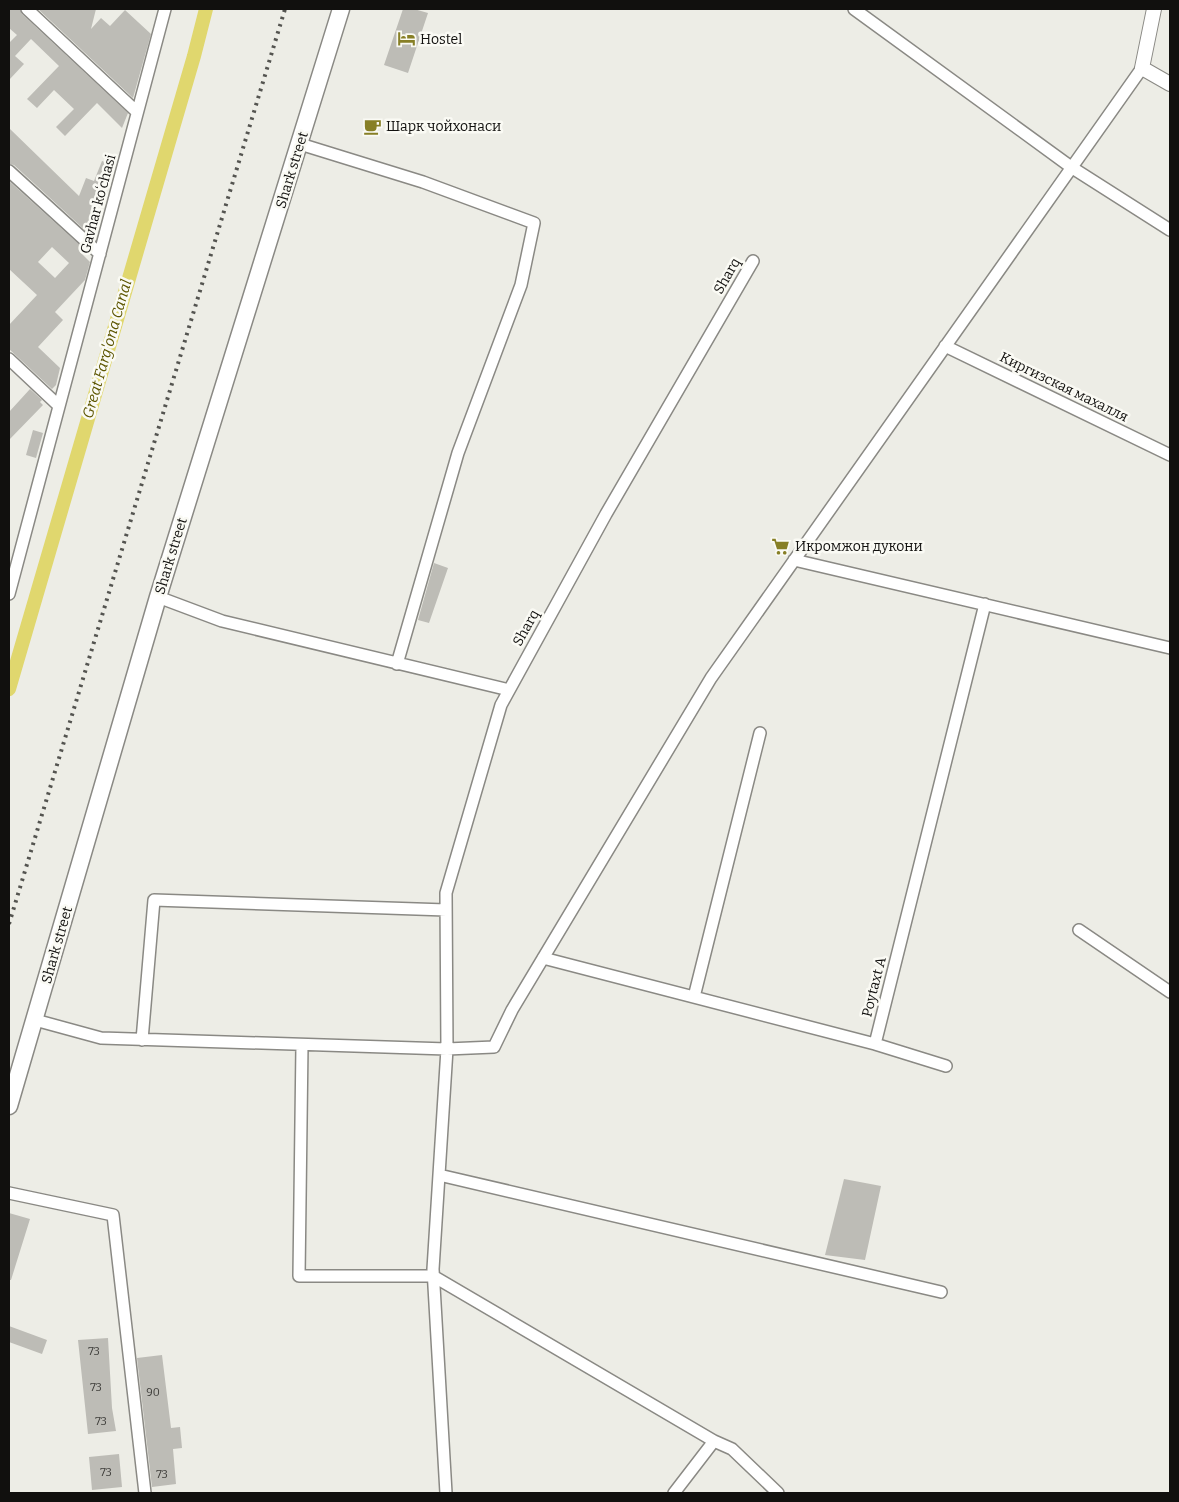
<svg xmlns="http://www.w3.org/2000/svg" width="1179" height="1502" font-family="Bitter,serif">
<rect width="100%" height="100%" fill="#edede6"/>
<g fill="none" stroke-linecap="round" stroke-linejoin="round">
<path stroke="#e0d76e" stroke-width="14" d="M9,689L194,56L206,9"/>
</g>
<path fill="#bdbcb6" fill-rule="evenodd" d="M9,9H20L22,14L128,113L122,128L97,103L65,136L56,127L74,109L54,90L37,108L27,99L59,66L31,39L15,56L24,64L9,80V43L17,35L9,28Z
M38,9H96L91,29L101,18L110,26L125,10L151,34L133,98Z
M403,9H414L428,13L408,73L384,65Z
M9,128L79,196L86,178L94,181L102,161L113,165L87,232L14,165L9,164Z
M9,181L82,247L80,252L90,262L85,280L55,312L63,320L38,347L60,368L56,385L52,389L9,349V325L37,295L9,269ZM52,247L69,263L55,278L38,262Z
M30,389L42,400L40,402L43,405L9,440V412Z
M33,430L43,433L36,458L26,455Z
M434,563L448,568L429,623L418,620Z
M844,1179L881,1186L865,1260L825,1255Z
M9,1213L30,1219L11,1280H9Z
M9,1326L47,1340L42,1354L9,1342Z
M108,1338L112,1408L116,1431L88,1434L78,1340Z
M162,1355L171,1428L180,1427L182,1448L173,1449L176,1484L152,1487L137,1358Z
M119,1454L122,1487L92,1490L89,1457Z"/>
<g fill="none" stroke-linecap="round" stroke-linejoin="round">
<defs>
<path id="minor" d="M27,9L137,112
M854,9L1071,167L1170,230
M300,144L423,182L534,223L521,285L458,453L397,664
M9,171L100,254
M945,346L1170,455
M9,359L59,406
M794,560L1170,648
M9,594L165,9
M158,597L222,621L509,690
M1079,930L1170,992
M543,958L875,1044L985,604
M694,997L760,733
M35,1020L101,1038L447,1049L446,893L501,705L606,514L753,261
M142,1040L154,900L446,910
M875,1044L946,1066
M302,1045L299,1276H433L714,1441L732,1449L778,1493
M439,1175L941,1292
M9,1193L113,1215L145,1493
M446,1493L433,1269L447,1049L494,1047L512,1010L711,678L1142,68
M674,1493L714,1441"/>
<path id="tertiary" d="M1154,9L1142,68L1170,84"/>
<path id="secondary" d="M9,1106L158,597L341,9"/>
</defs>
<use href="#minor" stroke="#8a8984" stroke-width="14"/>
<use href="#tertiary" stroke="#8a8984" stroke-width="16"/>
<use href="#secondary" stroke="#8a8984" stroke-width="19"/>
<use href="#minor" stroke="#fff" stroke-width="11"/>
<use href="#tertiary" stroke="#fff" stroke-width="14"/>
<use href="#secondary" stroke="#fff" stroke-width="16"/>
<path stroke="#545450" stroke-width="4" stroke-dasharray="2.5 5" stroke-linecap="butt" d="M9,924L285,9"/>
</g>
<defs>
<symbol id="hotel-bare" viewBox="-9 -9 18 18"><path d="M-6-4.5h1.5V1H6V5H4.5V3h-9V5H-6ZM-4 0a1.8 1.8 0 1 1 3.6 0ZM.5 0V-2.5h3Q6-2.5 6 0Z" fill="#877f26" stroke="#fafaf4" stroke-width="2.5" paint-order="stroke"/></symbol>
<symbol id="cafe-bare" viewBox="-9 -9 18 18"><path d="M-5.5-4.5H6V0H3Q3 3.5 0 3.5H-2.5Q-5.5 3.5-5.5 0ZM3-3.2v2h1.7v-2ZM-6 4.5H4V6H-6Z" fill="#877f26" stroke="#fafaf4" stroke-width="2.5" paint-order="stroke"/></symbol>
<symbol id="supermarket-bare" viewBox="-9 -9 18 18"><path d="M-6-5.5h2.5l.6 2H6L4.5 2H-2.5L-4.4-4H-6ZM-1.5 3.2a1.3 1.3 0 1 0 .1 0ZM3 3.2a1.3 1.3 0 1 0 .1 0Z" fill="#877f26" stroke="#fafaf4" stroke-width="2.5" paint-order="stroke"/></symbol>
</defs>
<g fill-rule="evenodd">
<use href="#hotel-bare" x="394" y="26" width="25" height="25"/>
<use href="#cafe-bare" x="360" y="114" width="25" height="25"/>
<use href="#supermarket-bare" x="768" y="534" width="25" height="25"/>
</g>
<g text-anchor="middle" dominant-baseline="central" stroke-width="5" stroke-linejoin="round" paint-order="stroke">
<g font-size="11" fill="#3c3b38">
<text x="94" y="1351">73</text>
<text x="96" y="1387">73</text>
<text x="153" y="1392">90</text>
<text x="101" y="1421">73</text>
<text x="106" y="1472">73</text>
<text x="162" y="1474">73</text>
</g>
<g font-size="14" fill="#11100e" stroke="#fafaf4" text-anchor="start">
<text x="420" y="39">Hostel</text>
<text x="386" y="126">Шарк чойхонаси</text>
<text x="795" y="546">Икромжон дукони</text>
</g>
<g font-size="14" fill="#11100e" stroke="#fafaf4">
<text transform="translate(292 170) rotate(-73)">Shark street</text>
<text transform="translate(98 204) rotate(-75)">Gavhar koʻchasi</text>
<text transform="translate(727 276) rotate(-60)">Sharq</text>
<text transform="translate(1064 387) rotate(26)">Киргизская махалля</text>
<text transform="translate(171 556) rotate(-73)">Shark street</text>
<text transform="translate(526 628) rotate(-61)">Sharq</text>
<text transform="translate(57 945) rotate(-74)">Shark street</text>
<text transform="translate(874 987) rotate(-76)">Poytaxt A</text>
</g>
<g font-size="15" font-style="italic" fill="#5c5500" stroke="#fafaf4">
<text transform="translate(107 349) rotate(-74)">Great Farg'ona Canal</text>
</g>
</g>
<rect width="1179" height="1502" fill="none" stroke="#11100e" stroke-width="20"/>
</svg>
